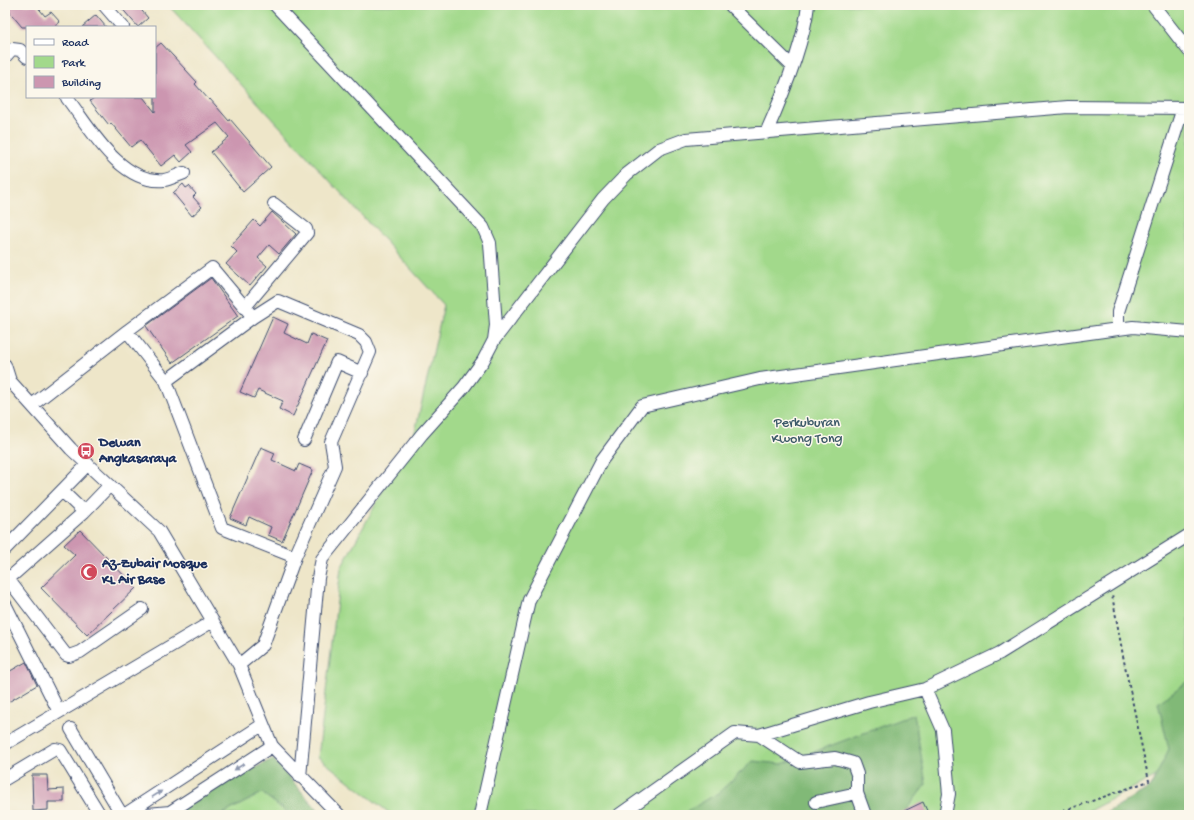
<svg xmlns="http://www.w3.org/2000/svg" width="1194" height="820" font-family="'Gochi Hand',sans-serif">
<rect width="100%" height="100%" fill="#fbf7ec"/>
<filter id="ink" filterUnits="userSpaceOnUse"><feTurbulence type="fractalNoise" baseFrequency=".025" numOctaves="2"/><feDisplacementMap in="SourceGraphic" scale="8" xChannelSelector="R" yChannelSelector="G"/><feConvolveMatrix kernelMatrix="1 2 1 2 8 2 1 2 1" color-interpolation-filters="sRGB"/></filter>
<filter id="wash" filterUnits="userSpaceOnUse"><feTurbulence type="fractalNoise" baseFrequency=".012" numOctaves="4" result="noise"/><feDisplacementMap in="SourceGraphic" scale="16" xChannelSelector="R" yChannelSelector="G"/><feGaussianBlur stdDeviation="0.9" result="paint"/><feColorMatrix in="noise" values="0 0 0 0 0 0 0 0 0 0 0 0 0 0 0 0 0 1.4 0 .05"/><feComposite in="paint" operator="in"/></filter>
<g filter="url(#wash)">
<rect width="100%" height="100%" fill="#eee6c9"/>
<path fill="#a2d98b" stroke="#5e8474" d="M168,5H1189V759L1081,815H392L318,757L341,568L415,432L444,305Z
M262,793L291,815H221Z"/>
<path fill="#81b977" stroke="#4e746a" d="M1189,680V815H1102L1151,787L1169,749L1158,703Z
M914,714L926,784L902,815H681L718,793L753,761L782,764Z
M273,759L322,815H291L262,793L221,815H170L235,778Z"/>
<g id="blocks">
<path fill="#cc96b0" d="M12,5H36L45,16L51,12L60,22L54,27H22L7,9Z
M119,5H137L148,18L138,27Z
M96,15L106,27H82Z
M161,43L197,82L195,84L209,100L210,99L229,121L230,119L271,167L243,192L211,152L229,137L217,123L186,145L192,152L181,162L175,155L161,166L140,140L131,147L111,123L109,125L90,101L95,97H143L155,112V48Z
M183,184L186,188L189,186L196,194L193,197L202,207L192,216L173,193Z
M272,212L296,234L279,254L269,245L258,258L267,266L250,286L226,264L237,252L231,246L254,220L260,226Z
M211,278L238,316L172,363L146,326Z
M273,317L288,324L284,333L307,344L311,334L327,341L293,416L279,409L283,401L258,390L254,398L240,392Z
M261,447L275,453L272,460L296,471L299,464L313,470L282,541L268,535L271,527L249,517L246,525L230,518Z
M80,530L136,588L87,635L41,588L75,555L64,545Z
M26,662L37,685L5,704V674Z
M32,775H47L48,790L64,789V802H48V810L33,811Z
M923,802L929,815H896Z"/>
</g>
</g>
<g filter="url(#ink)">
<use href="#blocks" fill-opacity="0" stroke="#3b4a6e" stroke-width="1"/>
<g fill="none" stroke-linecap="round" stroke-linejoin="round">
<defs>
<path id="minor" d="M104,5L123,27
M275,5L483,227L490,243L496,325L494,340
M730,5L792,66
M1153,5L1189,51
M5,57L12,49L20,50L27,57
M67,98C90,128 120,184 164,180C170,179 178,175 184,173
M1183,108L1118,312V329L1133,327L1189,332
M766,133C782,97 804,44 808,5
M245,307L307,233L306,229L274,204
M127,331L166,381L222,528L295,557
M5,365L10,381L71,449L159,531L239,665L272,746L339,815
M166,381L253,317L278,301L359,335L366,342L370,352L331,442L335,466L295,557L263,645L239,665
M32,405L127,331L212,268L253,317
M304,440L337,362L362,373
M62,491L84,512
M5,549L88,464
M5,575L8,579L14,574L84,512L110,485
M8,579L66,655L69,656L80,652L142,609
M5,604L59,712
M925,689L943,730L949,794L945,815
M71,729L122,815
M759,735L800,762L835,758L853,763L857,774V793
M5,744L213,621
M300,777L318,578L322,559L422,434L464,387L483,361L494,340L603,199L627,174L659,149L686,139L1068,107L1189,108
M5,779L55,749L60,750L100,815
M816,802L857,793L865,815
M124,815L262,725
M136,815L170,812L272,746
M480,815L529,600L602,460L642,406L760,379L1118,329
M619,815L735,733L759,735L869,702L925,689L1000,653L1189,535"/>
</defs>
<use href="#minor" stroke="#3b4a6e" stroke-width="14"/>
<path stroke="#3b4a6e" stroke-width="2" stroke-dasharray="3 3" stroke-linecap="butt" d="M1052,815L1149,781L1124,661L1112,595"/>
<use href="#minor" stroke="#fff" stroke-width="12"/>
</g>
<defs><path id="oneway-solid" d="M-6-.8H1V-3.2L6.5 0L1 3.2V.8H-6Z"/></defs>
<g fill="#8d97ae">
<use href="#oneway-solid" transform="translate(239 767) rotate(147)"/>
<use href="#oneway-solid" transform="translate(157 794) rotate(-33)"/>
</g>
</g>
<defs>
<symbol id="bus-disc" viewBox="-11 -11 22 22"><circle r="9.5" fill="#d1495b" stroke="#fbf7ec"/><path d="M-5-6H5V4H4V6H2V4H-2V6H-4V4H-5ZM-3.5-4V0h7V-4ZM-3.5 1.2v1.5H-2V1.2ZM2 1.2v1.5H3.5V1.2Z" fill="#fff"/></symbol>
<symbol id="mosque-disc" viewBox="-11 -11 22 22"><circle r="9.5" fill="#d1495b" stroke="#fbf7ec"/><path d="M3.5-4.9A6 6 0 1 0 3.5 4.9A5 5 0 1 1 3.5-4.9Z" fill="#fff"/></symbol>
</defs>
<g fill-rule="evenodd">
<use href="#bus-disc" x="76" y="441" width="20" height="20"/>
<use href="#mosque-disc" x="79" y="562" width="20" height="20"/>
</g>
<g text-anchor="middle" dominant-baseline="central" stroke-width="3" stroke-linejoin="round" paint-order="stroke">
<g font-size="14" fill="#3d5a69" stroke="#fbf7ec">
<text x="807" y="423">Perkuburan<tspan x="807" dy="16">Kwong Tong</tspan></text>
</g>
<g font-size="14" font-weight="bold" fill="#1b2f5e" stroke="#fbf7ec" text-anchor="start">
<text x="99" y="443">Dewan<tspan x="99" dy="16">Angkasaraya</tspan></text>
<text x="102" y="564">Az-Zubair Mosque<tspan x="102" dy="16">KL Air Base</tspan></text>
</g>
</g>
<rect width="1194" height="820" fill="none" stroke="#fbf7ec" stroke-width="20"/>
<rect x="26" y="26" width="130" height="72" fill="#fbf7ec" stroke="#a1a7b3"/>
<rect x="34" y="39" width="20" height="6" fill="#ffffff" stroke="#a1a7b3"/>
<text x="62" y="46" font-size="12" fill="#1b2f5e">Road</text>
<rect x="34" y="56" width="20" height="12" fill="#a2d98b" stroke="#a1a7b3"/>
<text x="62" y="66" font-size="12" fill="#1b2f5e">Park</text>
<rect x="34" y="76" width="20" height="12" fill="#cc96b0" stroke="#a1a7b3"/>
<text x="62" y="86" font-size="12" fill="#1b2f5e">Building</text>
</svg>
